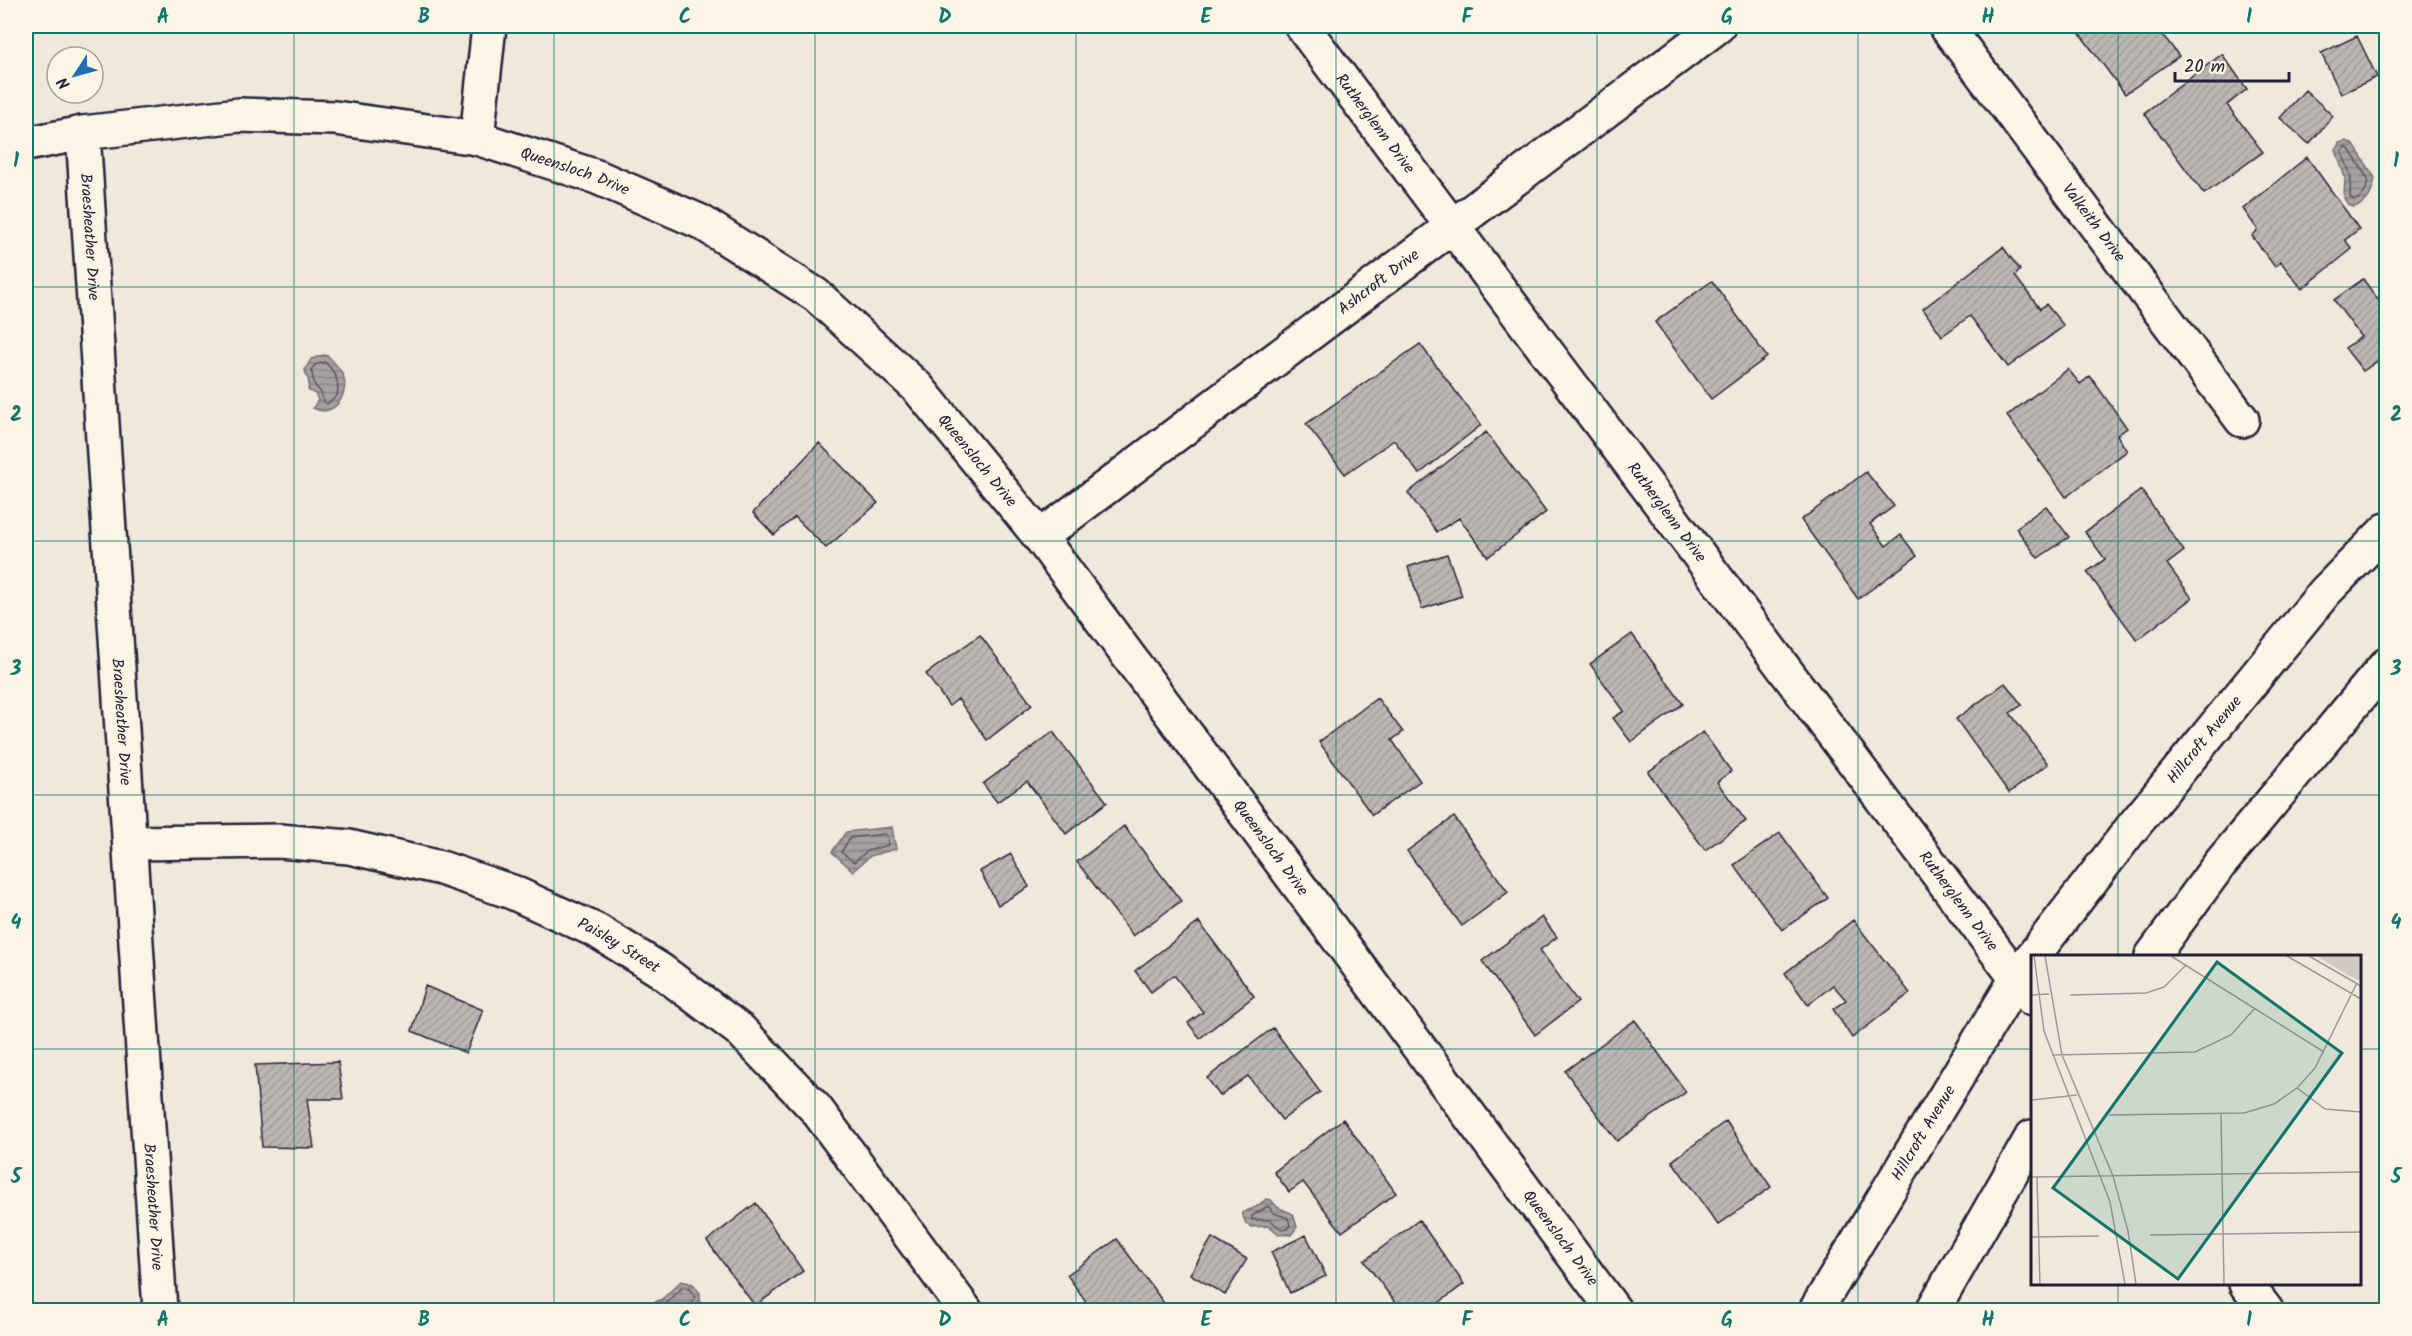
<svg xmlns="http://www.w3.org/2000/svg" width="2412" height="1336" font-family="Kalam,sans-serif">
<defs>
<pattern id="water-rules" width="6" height="5" patternUnits="userSpaceOnUse" patternTransform="scale(1.5)"><rect width="6" height="5" fill="#a6a2a2"/><path d="M0 2.5h6" fill="none" stroke="#878485"/></pattern>
<pattern id="building-hatch" width="6" height="6" patternUnits="userSpaceOnUse" patternTransform="scale(1.5)"><rect width="6" height="6" fill="#bcb7b3"/><path d="M-1 1l2-2M0 6l6-6M5 7l2-2" fill="none" stroke="#a19d9b"/></pattern>
</defs>
<rect width="100%" height="100%" fill="#efe8db"/>
<filter id="ink" filterUnits="userSpaceOnUse"><feTurbulence type="fractalNoise" baseFrequency=".0167" numOctaves="2"/><feDisplacementMap in="SourceGraphic" scale="12" xChannelSelector="R" yChannelSelector="G"/><feConvolveMatrix kernelMatrix="1 2 1 2 8 2 1 2 1" color-interpolation-filters="sRGB"/></filter>
<g filter="url(#ink)">
<path fill="url(#water-rules)" stroke="#716f79" stroke-width="1.5" d="M2347,141L2354,145L2375,178C2372,193 2369,204 2353,207L2348,205L2344,198L2345,178L2336,150L2339,143Z
M323,355L328,356C333,361 340,369 343,375C350,394 334,419 313,408L318,400L315,394L308,390L309,383L305,370L311,359Z
M892,827L896,849L870,856L853,871L832,852L846,832Z
M1266,1199L1271,1200L1277,1207L1293,1214L1297,1227L1291,1235L1279,1234L1269,1226L1251,1227L1246,1224L1242,1213L1256,1207Z
M681,1281L693,1284L700,1293V1303L694,1310H644L651,1304L662,1299Z"/>
<g fill="none" stroke-linecap="round" stroke-linejoin="round">
<path stroke="#575564" stroke-width="1.5" d="M2345,147L2349,149L2368,179C2367,188 2364,200 2353,200L2350,196L2351,176L2342,152Z
M325,362C335,372 340,381 337,396L327,404L324,402L320,391L315,386L311,370L315,365Z
M885,834L887,836L888,845L867,851L854,862L841,852L850,838Z
M1268,1206L1274,1213L1288,1218L1290,1225L1288,1229H1282L1270,1220H1252V1216Z
M651,1310L666,1304L683,1287L689,1289L695,1296L690,1310"/>
</g>
<path fill="url(#building-hatch)" stroke="#22223b" stroke-width="1.5" d="M2074,26H2156L2179,56L2125,94Z
M2357,36L2377,77L2341,94L2321,53Z
M2222,54L2247,89L2227,105L2263,152L2204,194L2144,113Z
M2305,90L2333,116L2309,144L2280,118Z
M2307,157L2359,229L2345,240L2352,249L2302,289L2281,262L2275,267L2252,236L2258,230L2243,209Z
M2003,247L2020,270L2015,276L2040,309L2046,304L2064,326L2008,367L1970,316L1942,336L1923,309Z
M2363,279L2386,311V355L2363,371L2345,348L2361,337L2334,300Z
M1712,281L1767,357L1711,399L1655,322Z
M1420,344L1481,425L1419,474L1394,440L1345,474L1306,424Z
M2068,369L2080,384L2090,376L2127,428L2117,435L2127,451L2066,497L2007,416Z
M1486,432L1546,512L1488,557L1459,518L1437,532L1408,493Z
M819,443L878,503L826,548L795,517L774,535L753,513Z
M1866,472L1894,506L1870,524L1886,546L1901,535L1917,556L1858,599L1801,520Z
M2141,490L2184,551L2167,564L2192,598L2137,640L2087,572L2105,559L2085,532Z
M2046,506L2069,537L2038,558L2016,528Z
M1447,554L1462,596L1422,609L1408,567Z
M1632,634L1683,704L1631,742L1613,718L1624,711L1590,664Z
M980,635L1032,705L987,740L958,699L949,706L926,674Z
M2005,683L2022,705L2010,713L2048,764L2009,793L1956,719Z
M1377,698L1403,732L1392,740L1420,781L1372,815L1319,742Z
M1053,732L1107,802L1066,834L1027,781L997,802L983,784Z
M1703,732L1731,771L1717,782L1746,821L1705,850L1648,772Z
M1454,817L1508,892L1462,926L1407,851Z
M1124,826L1181,901L1133,936L1077,862Z
M1780,833L1828,898L1782,930L1734,865Z
M1011,854L1029,887L998,905L980,871Z
M1542,917L1557,937L1540,950L1578,1002L1535,1035L1482,961Z
M1853,920L1910,993L1852,1038L1833,1009L1846,1000L1833,985L1808,1005L1785,973Z
M1199,922L1254,996L1200,1038L1188,1023L1203,1012L1174,975L1151,992L1135,971Z
M425,986L483,1010L466,1053L412,1031Z
M1635,1020L1686,1092L1617,1141L1565,1071Z
M1273,1028L1320,1092L1282,1120L1248,1076L1220,1096L1207,1078Z
M338,1062L343,1099H307L314,1148L262,1147L255,1065Z
M1343,1119L1396,1193L1342,1232L1303,1182L1289,1192L1274,1172Z
M1726,1121L1771,1187L1718,1225L1672,1161Z
M756,1203L803,1271L755,1306L707,1241Z
M1419,1220L1464,1284L1429,1310H1401L1364,1261Z
M1306,1235L1326,1276L1290,1293L1271,1252Z
M1212,1238L1247,1259L1225,1295L1190,1274Z
M1117,1239L1169,1310H1092L1067,1275Z"/>
<g fill="none" stroke-linecap="round" stroke-linejoin="round">
<defs>
<g id="minor">
<path id="s1" d="M1302,26L2032,999"/>
<path id="s2" d="M1946,26L2242,420"/>
<path id="s3" d="M83,133L160,1310"/>
<path d="M477,138L489,26"/>
<path id="s4" d="M26,144L83,133L239,115L335,118L477,138L597,177L701,222L816,295L918,388L1040,537L1614,1310"/>
<path id="s5" d="M1040,537L1718,26"/>
<path id="s6" d="M130,843L279,841L349,847L441,868L512,892L597,931L660,970L741,1031L816,1109L965,1310"/>
<path d="M2246,1284L2266,1310"/>
</g>
<g id="major">
<path id="s7" d="M2033,956L2131,829L2325,592L2386,530"/>
<path d="M2152,956L2219,865L2386,665"/>
<path id="s8" d="M1816,1310L2017,978L2032,957"/>
<path d="M1933,1310L2032,1137"/>
</g>
</defs>
<use href="#minor" stroke="#22223b" stroke-width="38"/>
<use href="#major" stroke="#22223b" stroke-width="38"/>
<use href="#minor" stroke="#fcf5e5" stroke-width="33"/>
<use href="#major" stroke="#fcf5e5" stroke-width="33"/>
</g>
</g>
<path fill="none" stroke="#0f766e" stroke-width="1.5" stroke-opacity="0.55" d="M294,26V1310M554,26V1310M815,26V1310M1076,26V1310M1336,26V1310M1597,26V1310M1858,26V1310M2118,26V956M26,287H2386M26,541H2386M26,795H2386M26,1049H2032M2360,1049H2386M2118,1284V1310"/>
<g text-anchor="middle" dominant-baseline="central" stroke-width="4.5" stroke-linejoin="round" paint-order="stroke">
<g font-size="16" fill="#22223b" stroke="#fcf5e5">
<text stroke="none"><textPath href="#s1" startOffset="122">Rutherglenn Drive</textPath></text>
<text stroke="none"><textPath href="#s4" startOffset="558">Queensloch Drive</textPath></text>
<text stroke="none"><textPath href="#s2" startOffset="246">Valkeith Drive</textPath></text>
<text stroke="none"><textPath href="#s3" startOffset="104">Braesheather Drive</textPath></text>
<text stroke="none"><textPath href="#s5" startOffset="424">Ashcroft Drive</textPath></text>
<text stroke="none"><textPath href="#s4" startOffset="1062">Queensloch Drive</textPath></text>
<text stroke="none"><textPath href="#s1" startOffset="608">Rutherglenn Drive</textPath></text>
<text stroke="none"><textPath href="#s3" startOffset="590">Braesheather Drive</textPath></text>
<text stroke="none"><textPath href="#s7" startOffset="276">Hillcroft Avenue</textPath></text>
<text stroke="none"><textPath href="#s4" startOffset="1548">Queensloch Drive</textPath></text>
<text stroke="none"><textPath href="#s1" startOffset="1094">Rutherglenn Drive</textPath></text>
<text stroke="none"><textPath href="#s6" startOffset="508">Paisley Street</textPath></text>
<text stroke="none"><textPath href="#s8" startOffset="207">Hillcroft Avenue</textPath></text>
<text stroke="none"><textPath href="#s3" startOffset="1076">Braesheather Drive</textPath></text>
<text stroke="none"><textPath href="#s4" startOffset="2034">Queensloch Drive</textPath></text>
</g>
</g>
<g transform="translate(2031 955)">
<rect width="330" height="330" fill="#efe8db"/>
<path d="M285,1H330V26L317,20Z" fill="#d1cbc3"/>
<path fill="none" stroke="#9d999b" stroke-width="1.5" d="M3,1L13,76L79,247L94,329M14,1L31,100L82,221L97,276L105,329M140,1L293,97M256,1L330,44M278,1L330,31M0,40L18,39M39,40L115,38L133,32L155,10M21,100L164,97L200,80L224,53M266,133L294,154L330,157M0,145L46,140M190,159L193,329M78,160L213,158L243,149L266,133L284,113L326,28M0,222L330,217M6,222L9,329M119,280L330,277M0,282L68,281"/>
<path fill="#0f766e" fill-opacity="0.15" stroke="#0f766e" stroke-width="3" d="M186,7L311,98L147,324L22,233Z"/>
<rect width="330" height="330" fill="none" stroke="#22223b" stroke-width="3"/>
</g>
<rect width="2412" height="1336" fill="none" stroke="#fcf5e5" stroke-width="66"/>
<g transform="translate(75 75) rotate(234)"><circle r="28" fill="#fcf5e5" stroke="#a5a1a1" stroke-width="1.5"/>
<path d="M0-4.5L10 22L0 15L-10 22Z" fill="#1f6fb2"/>
<text y="-9" font-size="16" font-weight="bold" text-anchor="middle" fill="#22223b">N</text>
</g>
<path d="M2175 72v9h114v-9" fill="none" stroke="#22223b" stroke-width="3"/>
<text x="2184" y="72" font-size="18" fill="#22223b" stroke="#fcf5e5" stroke-width="4.5" paint-order="stroke">20 m</text>
<rect x="33" y="33" width="2346" height="1270" fill="none" stroke="#0f766e" stroke-width="2"/>
<g font-size="20" text-anchor="middle" font-weight="bold" fill="#0f766e">
<text x="163" y="23">A</text>
<text x="424" y="23">B</text>
<text x="685" y="23">C</text>
<text x="945" y="23">D</text>
<text x="1206" y="23">E</text>
<text x="1467" y="23">F</text>
<text x="1727" y="23">G</text>
<text x="1988" y="23">H</text>
<text x="2249" y="23">I</text>
<text x="16" y="167">1</text>
<text x="2396" y="167">1</text>
<text x="16" y="421">2</text>
<text x="2396" y="421">2</text>
<text x="16" y="675">3</text>
<text x="2396" y="675">3</text>
<text x="16" y="929">4</text>
<text x="2396" y="929">4</text>
<text x="16" y="1183">5</text>
<text x="2396" y="1183">5</text>
<text x="163" y="1326">A</text>
<text x="424" y="1326">B</text>
<text x="685" y="1326">C</text>
<text x="945" y="1326">D</text>
<text x="1206" y="1326">E</text>
<text x="1467" y="1326">F</text>
<text x="1727" y="1326">G</text>
<text x="1988" y="1326">H</text>
<text x="2249" y="1326">I</text>
</g>
</svg>
